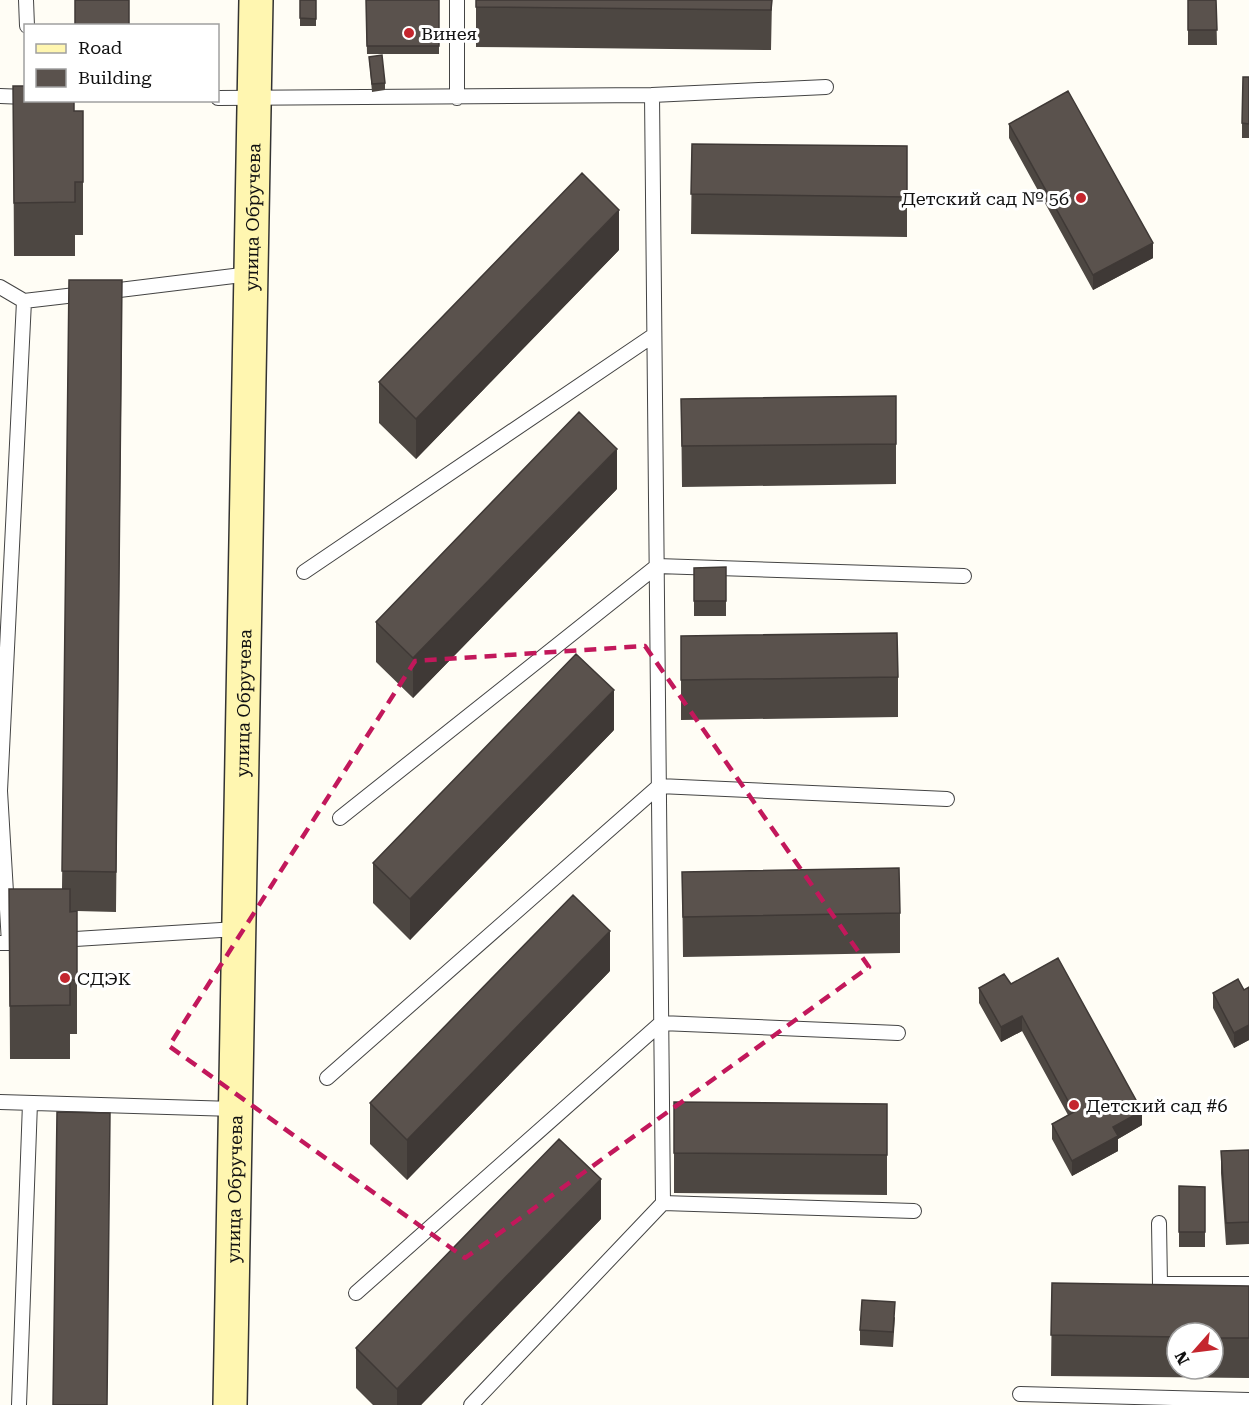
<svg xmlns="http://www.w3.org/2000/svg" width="1249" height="1405" font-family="'Roboto Serif',serif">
<rect width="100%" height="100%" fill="#fffdf5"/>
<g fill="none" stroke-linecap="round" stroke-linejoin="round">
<defs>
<path id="service" d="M26,0L27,26
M652,95L826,87
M0,96L26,97
M218,98L652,95L663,1203
M457,98V0
M0,287L24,301L84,294
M103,292L250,274
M304,572L654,335
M0,791L24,301
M340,818L657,566L964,576
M59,940L237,929
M0,943H9L0,791
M327,1078L659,786L947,799
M0,1102L234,1109
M1159,1223L1160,1284H1249
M356,1293L661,1023L898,1033
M1020,1394L1249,1400
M19,1405L30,1103
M471,1405L663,1203L914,1211"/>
<g id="secondary">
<path id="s1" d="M230,1405L256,0"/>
</g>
</defs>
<use href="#service" stroke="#444" stroke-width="16"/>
<use href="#secondary" stroke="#333" stroke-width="36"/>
<use href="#service" stroke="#fff" stroke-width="14"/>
<use href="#secondary" stroke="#fff6b0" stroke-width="33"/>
</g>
<path fill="#4d4742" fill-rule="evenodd" d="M300,0H316V26H300Z
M366,0H439V54H367Z
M476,0H772L771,50L476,47Z
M1188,0H1216L1217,45H1188Z
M369,57L385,83V90L372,92Z
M1249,77V138H1242V123Z
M13,86L74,111L83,182V235H75V256H14Z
M1009,124L1153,258L1093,290L1009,138Z
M692,144L907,146V237L691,234Z
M619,250L416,459L379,423V382Z
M69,280L122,321L116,912L77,911V1034H70V1059H10L9,889H62Z
M896,396V484L682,487L681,399Z
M617,489L413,698L376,662V622Z
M726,567V616H694V568Z
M681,636L898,677V717L681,720Z
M614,730L410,940L373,903V863Z
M682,872L900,913V953L683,957Z
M610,971L407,1180L370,1144V1103Z
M1011,984L1142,1125L1118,1139V1151L1072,1176L1052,1139V1124L1068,1115L1022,1031L1001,1042L979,1003V988Z
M1249,987V1040L1234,1048L1213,1008V993L1244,990Z
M674,1102L887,1104V1195L674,1193Z
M1249,1150V1244L1226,1245L1221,1173V1151Z
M1179,1186L1205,1187V1247H1179Z
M601,1219L421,1405H373L356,1388V1348Z
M1052,1283L1249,1286V1378L1051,1376ZM1177,1333H1213V1369H1177Z
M895,1317L893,1347L860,1345V1330Z"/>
<path fill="#3f3936" d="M619,210V250L416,459V419Z
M1153,243V258L1093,290V275Z
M617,449V489L413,698V658Z
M614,690V730L410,940V899Z
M610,931V971L407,1180V1140Z
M1022,1016V1031L1001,1042V1027Z
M1249,1025V1040L1234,1048V1033Z
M1142,1111V1125L1118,1139V1151L1072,1176V1161L1113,1127Z
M601,1179V1219L421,1405H397V1389Z"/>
<path fill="#5a524d" stroke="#3f3936" stroke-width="1.5" d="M75,0H129V26H75Z
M300,0H316V19L300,18Z
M366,0H439V46H367Z
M476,0H772L771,10L476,7Z
M1188,0H1216L1217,30H1188Z
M382,55L385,83L372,84L369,57Z
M1243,77H1249V124L1242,123Z
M13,86H26V100H74V111H83V182H75V202L14,203Z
M1068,91L1153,243L1093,275L1009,124Z
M692,144L907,146V197L691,194Z
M582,173L619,210L416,419L379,382Z
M69,280H122L116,872L62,871Z
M896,396V444L682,446L681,399Z
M579,412L617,449L413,658L376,622Z
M726,567V601H694V568Z
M897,633L898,677L681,680V636Z
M576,654L614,690L410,899L373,863Z
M899,868L900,913L683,917L682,872Z
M9,889H70V912L77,911V980H70V1005L10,1006Z
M573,895L610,931L407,1140L370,1103Z
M1058,958L1142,1111L1113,1127L1118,1136L1072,1161L1052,1124L1074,1112L1022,1016L1001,1027L979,988L1004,974L1011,984Z
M1238,979L1244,990L1249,987V1025L1234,1033L1213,993Z
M674,1102L887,1104V1155L674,1153Z
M57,1112L110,1113L107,1405H53Z
M559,1139L601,1179L397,1389L356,1348Z
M1249,1150V1222L1226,1223L1221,1151Z
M1179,1186L1205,1187V1232H1179Z
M1052,1283L1249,1286V1338H1213V1333H1177V1337L1051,1335Z
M862,1300L895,1302L893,1332L860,1330Z"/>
<path fill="none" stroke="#c2185b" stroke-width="4.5" stroke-dasharray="12 8" stroke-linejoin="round" d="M645,646L869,967L465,1258L169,1046L415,661Z"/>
<g fill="#c4262e" stroke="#fff" stroke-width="2">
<circle cx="409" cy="33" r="6"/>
<circle cx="1081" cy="198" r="6"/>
<circle cx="65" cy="978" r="6"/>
<circle cx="1074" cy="1105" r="6"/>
</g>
<g text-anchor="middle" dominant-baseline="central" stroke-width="6" stroke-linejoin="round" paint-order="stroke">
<g font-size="18" fill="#111" stroke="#fff" text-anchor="start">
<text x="421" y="33">Винея</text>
<text x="1069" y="198" text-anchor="end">Детский сад № 56</text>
<text x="77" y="978">СДЭК</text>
<text x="1086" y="1105">Детский сад #6</text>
</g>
<g font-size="18" fill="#111" stroke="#fff">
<text stroke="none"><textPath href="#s1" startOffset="1188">улица Обручева</textPath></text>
<text stroke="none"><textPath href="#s1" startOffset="702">улица Обручева</textPath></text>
<text stroke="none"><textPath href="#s1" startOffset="216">улица Обручева</textPath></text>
</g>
</g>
<rect x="24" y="24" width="195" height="78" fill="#ffffff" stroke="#a0a0a0" stroke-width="1.5"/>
<rect x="36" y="44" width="30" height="9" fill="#fff6b0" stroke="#a0a0a0" stroke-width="1.5"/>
<text x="78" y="54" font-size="18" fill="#111111">Road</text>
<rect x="36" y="69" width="30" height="18" fill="#5a524d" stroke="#a0a0a0" stroke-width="1.5"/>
<text x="78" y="84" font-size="18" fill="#111111">Building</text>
<g transform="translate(1195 1351) rotate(242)"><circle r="28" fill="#ffffff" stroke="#a0a0a0" stroke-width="1.5"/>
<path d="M0-4.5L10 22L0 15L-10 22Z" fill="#c4262e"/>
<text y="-9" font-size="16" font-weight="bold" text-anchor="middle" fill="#111111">N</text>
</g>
</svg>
